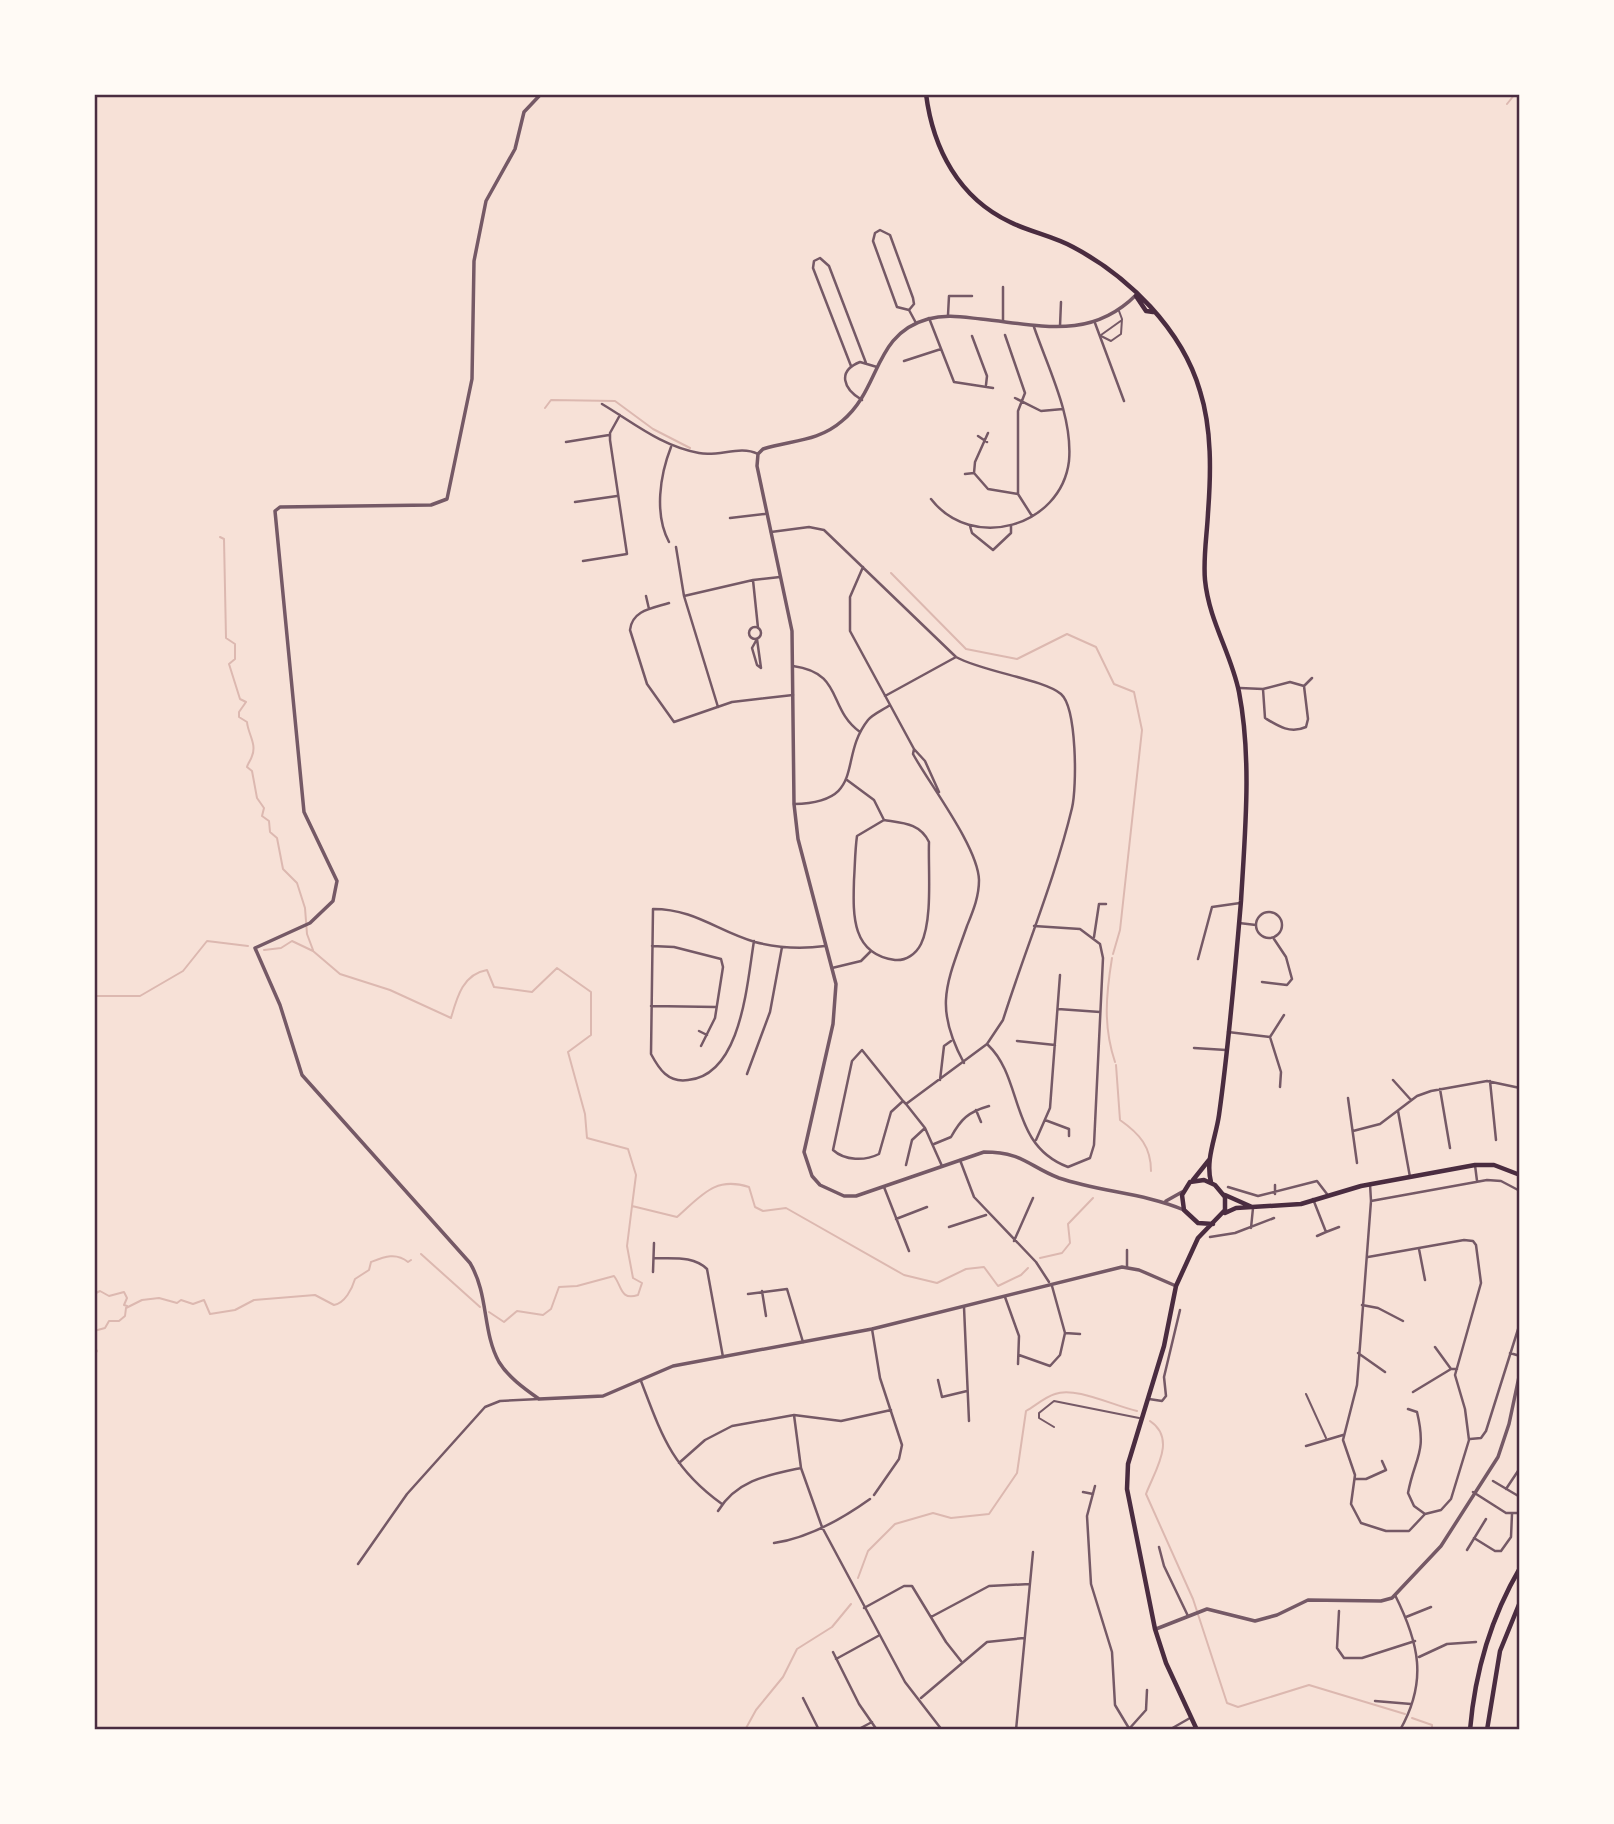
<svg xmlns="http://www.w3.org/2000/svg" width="1614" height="1824" font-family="'IBM Plex Sans',sans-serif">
<rect width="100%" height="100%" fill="#f7e1d7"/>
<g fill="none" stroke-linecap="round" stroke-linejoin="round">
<path stroke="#dcb8b0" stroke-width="2" d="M1507,104L1515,94
M545,408L551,400L615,401L653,429L690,448
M220,537L224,539L226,638L235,644V659L229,664L240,699L246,702L239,712V717L247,722C248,734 257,744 252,756C251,760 248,763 247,767L252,771L257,798L264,808L262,816L269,821L270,832L277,838L283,869L297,883L305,908L307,934L313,950
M891,573L966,649L1017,659L1067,634L1096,647L1114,684L1134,692L1142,730L1120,930L1113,954
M264,950L281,948L292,941L313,951L340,974L390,990L451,1018C457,997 463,974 487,970L494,987L532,992L557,968L591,992V1035L568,1052L585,1114L587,1138L628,1149L636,1175L632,1206L677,1217C702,1195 715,1176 749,1187L755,1207L763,1211L786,1208L904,1275L937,1283L966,1269L984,1267L998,1286L1021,1275L1028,1268
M1112,958C1106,995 1103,1026 1115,1062
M94,996H140L183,971L207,941L248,946
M1116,1065L1120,1120C1140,1134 1151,1147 1151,1171
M421,1254L480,1307
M1040,1258L1062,1253L1070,1243L1068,1224L1093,1198
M94,1294L100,1291L109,1296L124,1292L127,1298L124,1305L127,1306
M489,1312L504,1322L517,1311L543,1315L551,1309L559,1287L577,1286L614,1276C622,1286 620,1301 638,1295L642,1283L633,1278L627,1246L632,1206
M94,1331L105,1328L109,1321H119L125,1316L126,1308L142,1300L159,1298L177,1303L181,1300L193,1304L204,1300L210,1314L235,1310L254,1300L315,1295L334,1305C345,1303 352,1289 355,1279L369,1270L371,1262C384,1257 396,1252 408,1262L411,1260
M94,1346L97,1351L94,1356
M1150,1421C1177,1439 1155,1470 1146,1494L1193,1599L1227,1703L1238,1707L1309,1685L1405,1714
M858,1578L868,1551L895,1524L933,1513L951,1518L989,1514L1017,1473L1026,1411C1035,1406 1045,1397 1055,1394C1075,1386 1114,1406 1137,1411
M1412,1718L1432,1725V1730
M745,1730L756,1710L783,1677L797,1649L832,1627L851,1604"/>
<path stroke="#755966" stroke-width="2" d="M1101,335L1122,320
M1101,336L1111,341L1121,334L1122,319L1119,311
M1306,1394L1326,1438
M1054,1427L1039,1418V1413L1054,1401L1139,1418"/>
<path stroke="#755966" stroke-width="2.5" d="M880,230L890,235L913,298L914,304L909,310L897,307L873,241L875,233Z
M909,310L916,323
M948,315L949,296H972
M929,318L954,382L993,388
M1003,321V287
M1095,323L1124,401
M1060,326L1061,302
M1005,335L1025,393L1018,411V494L1032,516
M972,336L987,376L986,385
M904,361L941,349
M851,366L813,268L814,261L820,258L829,266L866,363
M1015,398L1041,411L1063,409
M862,400C843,389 837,371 860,362L877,367
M602,404C634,423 661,446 699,453C719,457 740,445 758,454
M988,433L975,462L974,473L988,489L1018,494
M978,436L987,442
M566,442L609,435
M965,474L974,473
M931,499C972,552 1061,527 1069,461C1073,416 1048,368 1034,327
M575,502L617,496
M730,518L765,514
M970,526L972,533L993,550L1011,533V526
M771,532L809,527L824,530L956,657C983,672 1043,679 1061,694C1077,708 1077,787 1072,808C1055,879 1025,950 1003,1020L987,1044L906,1104
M669,542C654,514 660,475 671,447
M676,547L684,596L718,707
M583,561L627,554L610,440V433L620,415
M863,567L850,597V631L914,749L913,754C930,785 978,847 979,880C979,897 973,911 967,926C947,983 933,1006 964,1063
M753,580L758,628
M646,596L649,609
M684,596L753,580L780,577
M669,603C653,608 632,610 630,630L647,684L674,722L732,702L793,695
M749 633a6 6 0 1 1 12 0a6 6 0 1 1-12 0Z
M757,639L761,668L757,665L752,648Z
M793,666C844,673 827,708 860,732
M1240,688L1263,689L1290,682L1304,686
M1263,689L1265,718C1278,726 1290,734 1306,727L1308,719L1304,686L1312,678
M885,696L956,657
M914,749L925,761L939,792
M847,780L874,800L884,820
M794,804C868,802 837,759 868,720C873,714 883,710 890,705
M884,820C903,823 920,823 929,842C928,870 933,919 921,944C916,954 906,961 895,960C851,954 853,914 854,880C855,865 855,850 857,836Z
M1256 925a13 13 0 1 1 26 0a13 13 0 1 1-26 0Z
M1239,923L1256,925
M1094,937L1099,904H1106
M754,941C747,982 742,1075 688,1080C668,1083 659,1069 651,1054L653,909C695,909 717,931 755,942C778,948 802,949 825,946
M652,946L674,947L721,959L723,967L715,1018L701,1046
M1198,959L1212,907L1240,903
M832,968L861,961L870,952
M1262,982L1287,985L1292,979L1286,957L1274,939
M651,1006L716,1007
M1058,1009L1100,1012
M699,1031L707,1035
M1228,1032L1270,1037L1281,1072L1280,1087
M1270,1037L1284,1015
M1017,1041L1055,1045
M988,1045C1024,1079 1009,1145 1068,1167L1090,1158L1094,1145L1103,958L1100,944L1080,929L1034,926
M1194,1048L1226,1050
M747,1074L770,1012L782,947
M940,1080L944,1046L951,1041
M1393,1080L1411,1100
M1490,1081L1496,1140
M1440,1089L1450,1148
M1348,1098L1357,1163
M903,1101L891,1112L879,1154C865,1161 845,1161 833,1150L852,1061L862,1050L903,1101L906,1104L925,1128L942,1166
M976,1110L981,1122
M1398,1111L1410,1177
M1045,1120L1069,1129V1136
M1353,1131L1380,1124L1417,1096L1431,1091L1487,1081L1520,1088
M1036,1140L1050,1108L1060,975
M934,1144L951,1137C961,1119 968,1112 989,1106
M960,1160L974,1197L1036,1262L1049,1282
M906,1165L912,1140L925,1128
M1475,1165L1477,1181
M1370,1184L1371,1201L1357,1385L1343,1440L1355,1475L1351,1504L1361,1523L1386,1531H1409L1425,1514
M884,1187L909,1251
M1228,1187L1258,1196L1317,1181L1327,1194
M1275,1194V1185
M1313,1199L1326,1232L1339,1227
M1371,1201L1487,1180L1501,1181L1520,1191
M896,1219L927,1207
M949,1227L986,1215
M1251,1228L1253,1208
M1317,1236L1326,1232
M1210,1237L1235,1233L1274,1218
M1014,1241L1033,1198
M1419,1249L1425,1280
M1368,1257L1464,1240L1473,1241L1476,1245L1481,1283L1455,1375L1465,1409L1469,1440L1451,1499L1441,1510L1425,1514
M654,1258C672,1259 693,1255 707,1269L723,1357
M1127,1267V1250
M653,1272L654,1243
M762,1291L766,1316
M748,1294L787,1289L803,1342
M1005,1297L1019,1336L1018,1364
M1362,1305L1378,1308L1403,1321
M964,1307L969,1421
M872,1329L880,1378L902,1445L899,1459L874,1495
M1065,1333L1080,1334
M1435,1347L1451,1369
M1358,1353L1385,1372
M1510,1353L1520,1356
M1019,1355L1050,1366L1060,1355L1065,1333L1052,1286
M938,1380L942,1397L967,1391
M641,1381C662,1436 672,1468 722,1504
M1413,1392L1451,1369H1457
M1149,1399L1162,1401L1166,1396L1164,1377L1180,1310
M1408,1409L1417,1412C1427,1454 1415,1456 1408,1493L1414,1506L1425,1514
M794,1415L801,1468L822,1527L905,1682L942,1730
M1470,1439L1481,1438L1486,1431L1520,1323
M1306,1446L1343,1435
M679,1463L705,1440L732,1426L794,1415L841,1421L891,1410
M1356,1479H1366L1386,1470L1382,1461
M1493,1481L1520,1497
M1095,1486L1087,1516L1091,1584L1112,1652L1115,1705L1130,1730
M1506,1489L1520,1468
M1083,1492L1093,1494
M1473,1492L1506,1513H1520
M718,1511C737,1480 768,1475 801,1468
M1474,1538L1495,1551H1501L1511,1537L1512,1514
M774,1543C809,1538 842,1519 870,1499
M1159,1547L1164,1566L1188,1616
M1467,1550L1486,1519
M358,1564L407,1494L485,1407L500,1401L539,1399
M1395,1595C1419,1643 1428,1681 1400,1730
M864,1608L904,1586H912L946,1642L961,1661
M1339,1611L1337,1648L1344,1658H1362L1415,1641
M931,1617L989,1586L1030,1584
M1406,1617L1431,1607
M833,1652L859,1704L877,1730
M1419,1657L1447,1644L1476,1642
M836,1659L878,1636
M803,1698L819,1730
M921,1698L987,1642L1024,1638
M1375,1701L1411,1704
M1129,1729L1146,1710L1147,1690
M857,1730L872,1722
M1016,1730L1033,1552
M1169,1730L1190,1718
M1519,1730L1520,1713"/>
<path stroke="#755966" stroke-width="3.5" d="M541,94L524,112L515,149L486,201L474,261L472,379L447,499L431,505L280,507L275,511L304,812L337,881L333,901L310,923L255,948L280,1005L302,1075L470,1263C489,1295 482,1331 499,1362C508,1377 525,1389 539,1399L603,1396L673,1366L872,1329L1122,1267L1139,1270L1176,1286
M1136,295C1090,341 1039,325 981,319C962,317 946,314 928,319C873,334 881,389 842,421C818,442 791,440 763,449L758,454L757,466L792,631L794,804L798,839L836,984L833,1024L804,1152L812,1176L820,1185L844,1196H856L984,1152C1023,1152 1028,1166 1059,1178C1100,1192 1144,1193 1184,1210
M1166,1201L1182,1192
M1156,1629L1207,1609L1255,1621L1277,1615L1308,1600L1381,1601L1392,1598L1441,1546L1498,1457L1509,1424L1520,1372"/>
<path stroke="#4a2c40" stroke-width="4.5" d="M926,94C933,149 959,198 1010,222C1030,232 1053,236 1073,247C1128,276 1182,329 1200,391C1212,429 1211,473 1208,513C1207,535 1203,558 1205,580C1209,621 1231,653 1239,692C1252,759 1245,833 1241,901C1235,972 1229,1044 1219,1115C1216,1137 1205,1160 1211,1182
M1136,296L1146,311L1153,312
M1193,1180L1209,1160
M1225,1195L1252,1207
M1225,1213L1236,1208L1301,1204L1361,1186L1475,1165H1494L1520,1175
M1197,1730L1166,1663L1155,1629L1127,1489L1128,1464L1164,1346L1176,1286L1198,1238L1225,1210V1197L1215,1185L1204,1180L1190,1182L1182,1195L1184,1210L1198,1223L1213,1224
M1470,1730C1475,1671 1490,1619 1520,1568
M1487,1730L1500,1651L1520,1602"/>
</g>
<rect width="1614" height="1824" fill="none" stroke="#fffaf5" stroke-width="192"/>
<rect x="96" y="96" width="1422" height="1632" fill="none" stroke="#4a2c40" stroke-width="2.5"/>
</svg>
